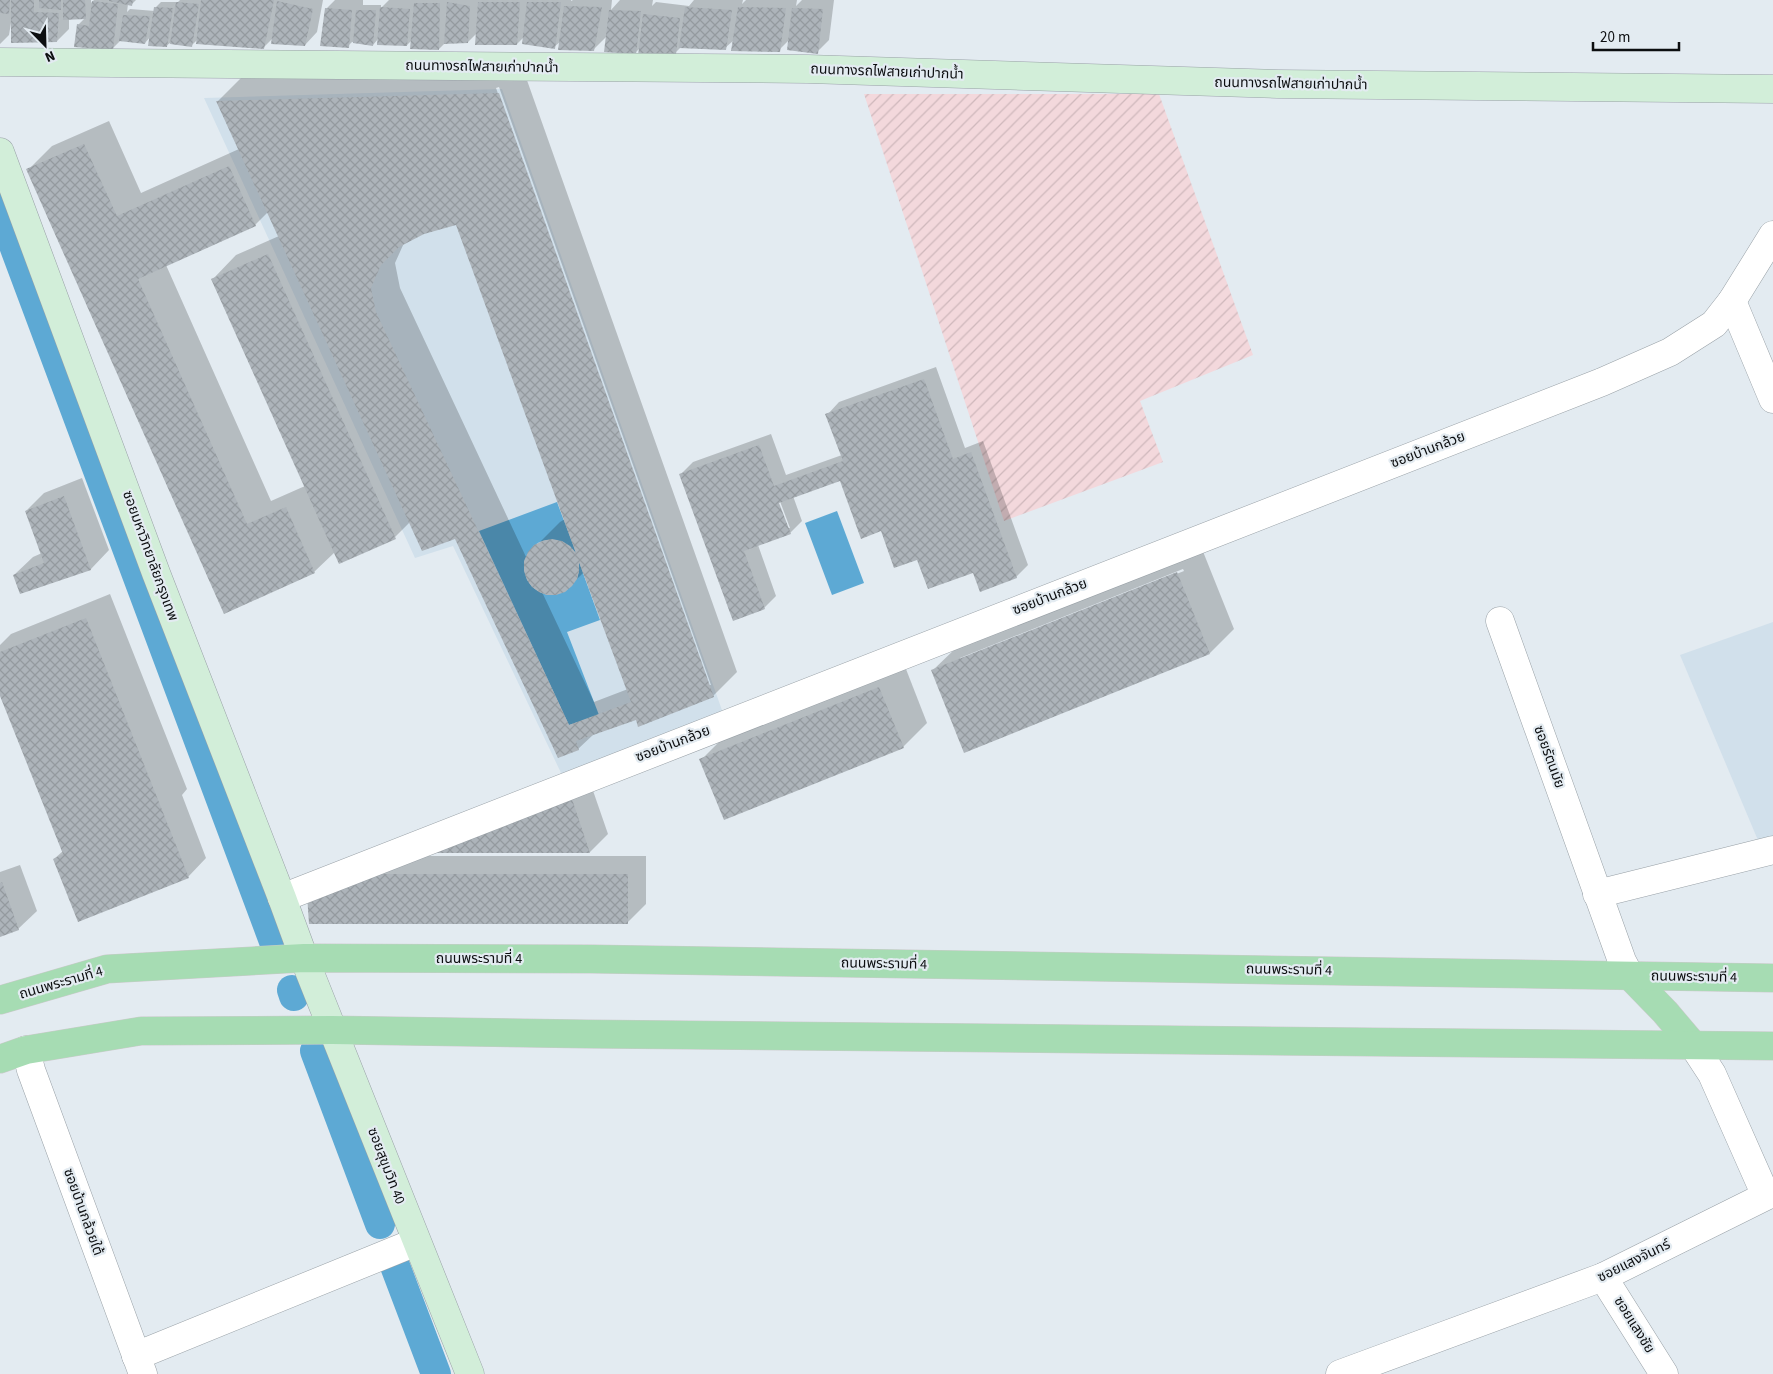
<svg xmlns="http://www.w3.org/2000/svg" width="1773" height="1374" font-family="'Source Sans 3','Noto Sans Thai',sans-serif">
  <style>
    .built { fill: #d1e0eb }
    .industrial { fill: url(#industrial-furrows) }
    .water { fill: #5da9d4 }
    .shadow { fill: #0003; fill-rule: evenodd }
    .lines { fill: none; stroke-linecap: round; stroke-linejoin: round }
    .canal { stroke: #5da9d4; stroke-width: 30 }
    .building { fill: url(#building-cross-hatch); fill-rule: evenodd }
    .street-casing { stroke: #99a1a7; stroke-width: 29 }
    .secondary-casing { stroke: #99a1a7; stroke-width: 29 }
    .primary-casing { stroke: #cacaca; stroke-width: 29 }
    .street { stroke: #fff; stroke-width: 28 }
    .secondary { stroke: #d2eed9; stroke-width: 28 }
    .primary { stroke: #a6dcb3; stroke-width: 28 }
    .labels { text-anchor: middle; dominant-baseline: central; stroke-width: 4.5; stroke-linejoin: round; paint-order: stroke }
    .street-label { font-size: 14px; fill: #0c0e10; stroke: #e3ebf1 }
  </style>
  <defs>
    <pattern id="industrial-furrows" width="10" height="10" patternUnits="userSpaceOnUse" patternTransform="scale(1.25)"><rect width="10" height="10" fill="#f3d8dc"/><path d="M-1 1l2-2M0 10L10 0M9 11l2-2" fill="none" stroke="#cfb8bc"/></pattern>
    <pattern id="building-cross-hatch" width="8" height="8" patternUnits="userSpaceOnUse" patternTransform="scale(1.25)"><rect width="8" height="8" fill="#adb4ba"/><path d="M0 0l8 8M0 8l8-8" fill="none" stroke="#949a9f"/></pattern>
  </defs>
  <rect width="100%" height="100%" fill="#e3ebf1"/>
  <!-- built -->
  <g class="built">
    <polygon points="502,89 723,713 562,775 453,546 415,558 204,98"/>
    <polygon points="1773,622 1773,863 1768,864 1680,655"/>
  </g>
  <!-- industrial -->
  <polygon class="industrial" points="864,94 1159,94 1253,355 1140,401 1163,462 1004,521"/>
  <!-- water -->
  <g class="water">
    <path d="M 557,502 L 576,553 C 569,549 559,541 552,540 C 528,535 507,582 547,595 L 577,579 L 579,571 L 579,562 L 600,620 L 567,632 L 599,715 L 569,725 L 479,531 Z"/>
    <polygon points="837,511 864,583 832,595 805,523"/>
  </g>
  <!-- shadow -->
  <g class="shadow">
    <polygon points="0,0 91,0 91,3 94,0 136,0 132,4 128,4 127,12 130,9 155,11 156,7 161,2 178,2 180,0 323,0 317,32 305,45 273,38 263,48 198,39 192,45 170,43 166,46 151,36 145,43 121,40 112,49 78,25 85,18 69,18 69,29 57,41 11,23 9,35 0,44"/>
    <polygon points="335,0 363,0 363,5 381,5 381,8 389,0 571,0 571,1 573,0 612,0 611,10 620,0 653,0 652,6 656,2 689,6 694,0 743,0 742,4 746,0 797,0 796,6 802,0 834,0 829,40 817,52 789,40 779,50 734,40 725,48 681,47 675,53 640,48 636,52 607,36 593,50 561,41 554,47 525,36 517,44 477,33 468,42 445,43 439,49 412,40 407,45 378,39 373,45 352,42 348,46 326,9"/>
    <path d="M 523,69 L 737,672 L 713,696 L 636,718 L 594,734 L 578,749 L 455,537 L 410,522 L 395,537 L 335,552 L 314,572 L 224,612 L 28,170 L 52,146 L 109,121 L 141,193 L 239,149 L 217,102 L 241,78 ZM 499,87 L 711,685 L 708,685 L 496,88 ZM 268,212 L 279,236 L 236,255 L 212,280 L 305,486 L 271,501 L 166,265 L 255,225 ZM 456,223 L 565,519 L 560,522 L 529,553 L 527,559 L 400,288 L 395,263 L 404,243 L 423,233 ZM 584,572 L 628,689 L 594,702 L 542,592 L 571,585 Z"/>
    <path d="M 936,367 L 965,448 L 983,441 L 1028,565 L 1016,577 L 973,571 L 918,558 L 841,479 L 793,496 L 802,521 L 790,533 L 758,545 L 776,596 L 764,608 L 681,474 L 693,462 L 771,434 L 786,475 L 842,455 L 827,415 L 839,402 ZM 778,496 L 790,528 L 787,528 L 776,497 Z"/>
    <polygon points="82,478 109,550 91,569 21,593 14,575 33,557 42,553 26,511 44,493"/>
    <path d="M 1202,549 L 1234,629 L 1210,653 L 932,671 L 957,647 ZM 1183,569 L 1184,571 L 960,660 L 960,658 Z"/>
    <polygon points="110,594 187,789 182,795 206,858 188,877 54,859 63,851 0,692 0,645 11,634"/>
    <polygon points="904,664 927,723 903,747 701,760 725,736"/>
    <polygon points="590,782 608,834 590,852 437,852"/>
    <polygon points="380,856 646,856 646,904 627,923 308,894"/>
    <polygon points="20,865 37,911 18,929 0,936 0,872"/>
  </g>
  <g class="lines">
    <!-- canal -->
    <g class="canal">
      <polyline points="0,208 275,944"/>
      <polyline points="292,990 294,996"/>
      <polyline points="315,1051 380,1224"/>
      <polyline points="392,1258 436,1374"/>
    </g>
  </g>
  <!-- building -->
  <g class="building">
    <polygon points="0,0 10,0 9,14 0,13"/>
    <polygon points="11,0 34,0 34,12 59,13 57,42 11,43"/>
    <polygon points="39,0 61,0 61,10 39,8"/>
    <polygon points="63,0 85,0 86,19 63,20"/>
    <polygon points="109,0 133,0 132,6 109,1"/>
    <polygon points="201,0 274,0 264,49 196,44"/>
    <polygon points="92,1 118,4 113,50 74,47 77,24 89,26"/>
    <polygon points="277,1 313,9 305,46 271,44"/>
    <polygon points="176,2 199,4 192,47 170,44"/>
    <polygon points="447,2 470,6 468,43 444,44"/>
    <polygon points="478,2 520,2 517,45 475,45"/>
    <polygon points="527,2 561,2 555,49 522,44"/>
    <polygon points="414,3 440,3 439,50 410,49"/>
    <polygon points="564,6 602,7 594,51 558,50"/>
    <polygon points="154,7 173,8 167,47 148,46"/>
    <polygon points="380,7 410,9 407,46 377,45"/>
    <polygon points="685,7 732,10 726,50 679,48"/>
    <polygon points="738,7 786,8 780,52 731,51"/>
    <polygon points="325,8 352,10 349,48 320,46"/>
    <polygon points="792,8 823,9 818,54 787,50"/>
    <polygon points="356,10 376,10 373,46 353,43"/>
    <polygon points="609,10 641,11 636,54 604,52"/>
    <polygon points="643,14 680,18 676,54 638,56"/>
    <polygon points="123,15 150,16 145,44 119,41"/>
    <path d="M 499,93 L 714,697 L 638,727 L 636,720 L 576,741 L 579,750 L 558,758 L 455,539 L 422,551 L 216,101 ZM 456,225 L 576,553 L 570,546 L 562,541 L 552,539 L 543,541 L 534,545 L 528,552 L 524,561 L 524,571 L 527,580 L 532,587 L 539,592 L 547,595 L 556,595 L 565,592 L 572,586 L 577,579 L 579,571 L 579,562 L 631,702 L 569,725 L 376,312 L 371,288 L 381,265 L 399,247 L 424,234 Z"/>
    <polygon points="84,144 117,216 229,166 256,226 138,279 247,524 286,507 315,573 224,614 26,169"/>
    <polygon points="268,254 396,539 339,564 211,279"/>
    <polygon points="924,379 953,459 971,452 1017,578 980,592 973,573 928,589 917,560 894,568 881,531 861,539 840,481 779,503 791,534 744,551 765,609 733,621 679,474 759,445 774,486 843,461 825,414"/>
    <polygon points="64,496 91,570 20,594 13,575 44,563 25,511"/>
    <polygon points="1177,572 1210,654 964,753 931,670"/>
    <polygon points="86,618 189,878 78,922 53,859 63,854 0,696 0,652"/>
    <polygon points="879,687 904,748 724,820 699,759"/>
    <polygon points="572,799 590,853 434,853"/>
    <polygon points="361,874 628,874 628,924 309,924 307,894"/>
    <polygon points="2,882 19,930 0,937 0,883"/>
  </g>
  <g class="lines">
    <defs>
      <g id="street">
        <polyline points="1732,301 1773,399"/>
        <polyline points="1500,621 1622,961 1630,976"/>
        <polyline points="1597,894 1773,850"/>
        <polyline points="282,898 1602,382 1670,352 1714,324 1732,301 1773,235"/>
        <polyline points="26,1050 31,1070 143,1374"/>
        <polyline points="1603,1277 1664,1374"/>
        <polyline points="136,1356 416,1242"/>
        <polyline points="1340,1374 1603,1277 1766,1196 1712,1074 1693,1045"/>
      </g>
      <g id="secondary">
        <polyline points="0,62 808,69 1278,84 1773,89"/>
        <polyline points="0,152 156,573 282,898 304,958 470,1374"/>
      </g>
      <g id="primary">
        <polyline points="1630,976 1665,1012 1693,1045"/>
        <polyline points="0,1000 107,969 304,958 592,959 1773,978"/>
        <polyline points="0,1059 26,1050 141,1031 332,1030 587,1034 1773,1046"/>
      </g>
    </defs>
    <!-- street casing -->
    <use href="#street" class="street-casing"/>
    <!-- secondary casing -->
    <use href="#secondary" class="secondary-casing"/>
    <!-- primary casing -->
    <use href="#primary" class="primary-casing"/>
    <!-- street -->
    <use href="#street" class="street"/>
    <!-- secondary -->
    <use href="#secondary" class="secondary"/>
    <!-- primary -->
    <use href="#primary" class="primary"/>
  </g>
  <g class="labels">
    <!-- street labels -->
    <g class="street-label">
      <text transform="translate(482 67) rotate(1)">ถนนทางรถไฟสายเก่าปากน้ำ</text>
      <text transform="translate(887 72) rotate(2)">ถนนทางรถไฟสายเก่าปากน้ำ</text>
      <text transform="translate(1291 84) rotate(1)">ถนนทางรถไฟสายเก่าปากน้ำ</text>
      <text transform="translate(1428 450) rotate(-21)">ซอยบ้านกล้วย</text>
      <text transform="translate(150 556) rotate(70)">ซอยมหาวิทยาลัยกรุงเทพ</text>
      <text transform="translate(1050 597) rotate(-21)">ซอยบ้านกล้วย</text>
      <text transform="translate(673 744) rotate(-21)">ซอยบ้านกล้วย</text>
      <text transform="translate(1549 757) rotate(70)">ซอยรัตนมัย</text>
      <text x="479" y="959">ถนนพระรามที่ 4</text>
      <text transform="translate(884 964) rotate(1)">ถนนพระรามที่ 4</text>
      <text transform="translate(1289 970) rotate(1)">ถนนพระรามที่ 4</text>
      <text transform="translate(1694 977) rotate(1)">ถนนพระรามที่ 4</text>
      <text transform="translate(61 983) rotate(-16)">ถนนพระรามที่ 4</text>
      <text transform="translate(386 1166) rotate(69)">ซอยสุขุมวิท 40</text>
      <text transform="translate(83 1212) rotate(70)">ซอยบ้านกล้วยใต้</text>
      <text transform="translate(1634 1261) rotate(-26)">ซอยแสงจันทร์</text>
      <text transform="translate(1634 1325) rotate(58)">ซอยแสงชัย</text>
    </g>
  </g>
  <!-- north arrow -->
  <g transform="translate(45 45) rotate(157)" stroke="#e3ebf1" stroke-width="4" paint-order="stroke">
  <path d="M0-4L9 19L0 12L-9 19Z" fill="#0c0e10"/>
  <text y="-8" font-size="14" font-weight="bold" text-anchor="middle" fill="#0c0e10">N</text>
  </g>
  <!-- scale -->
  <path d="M1593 42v8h86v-8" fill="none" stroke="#0c0e10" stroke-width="2.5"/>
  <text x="1600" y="42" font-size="15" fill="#0c0e10" stroke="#e3ebf1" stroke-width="4" paint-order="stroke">20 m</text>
</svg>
